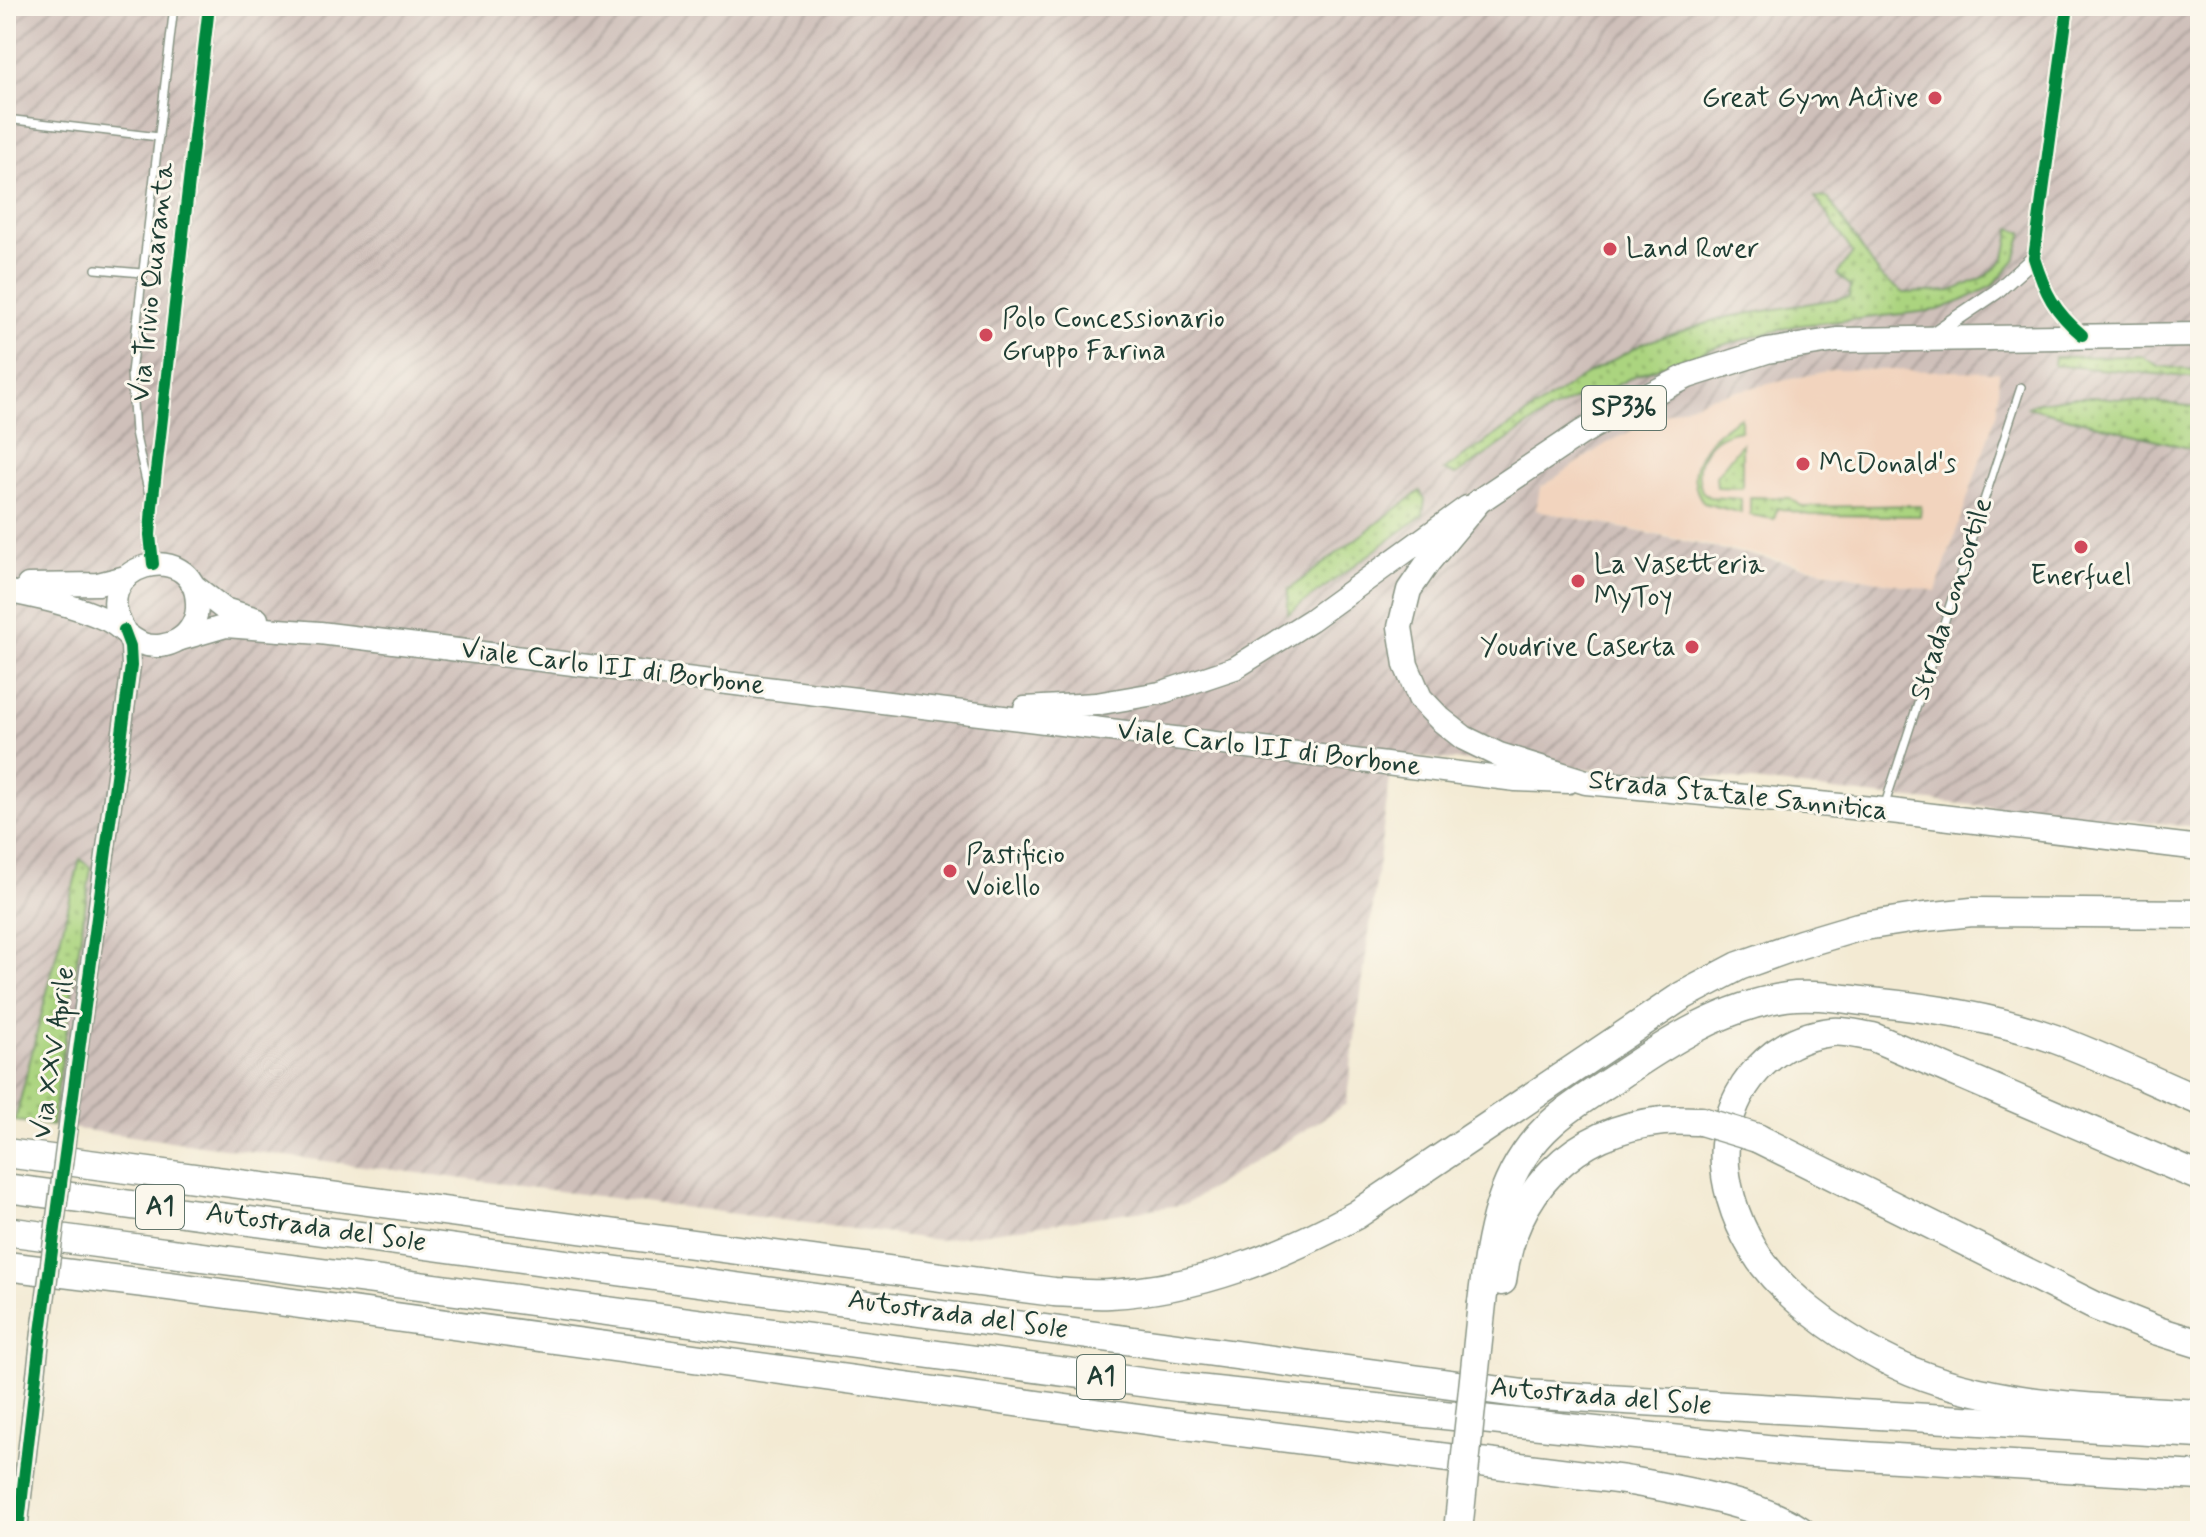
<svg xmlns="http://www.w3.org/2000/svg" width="2206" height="1537" font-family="Mynerve,sans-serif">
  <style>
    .built { fill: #f2d4be }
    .industrial { fill: url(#industrial-furrows); fill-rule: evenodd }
    .green { fill: url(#green-dots); stroke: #65885a; stroke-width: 2 }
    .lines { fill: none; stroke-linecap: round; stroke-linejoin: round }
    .service-casing { stroke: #899484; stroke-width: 10 }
    .minor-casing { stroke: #899484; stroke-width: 17 }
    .tertiary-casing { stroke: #899484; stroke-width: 21 }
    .secondary-casing { stroke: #899484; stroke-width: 25 }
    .primary-casing { stroke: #899484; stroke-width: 27 }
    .motorway-casing { stroke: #899484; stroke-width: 31 }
    .service { stroke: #fff; stroke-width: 7 }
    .minor { stroke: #fff; stroke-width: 14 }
    .tertiary { stroke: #fff; stroke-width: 18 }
    .secondary { stroke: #fff; stroke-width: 22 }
    .primary { stroke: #fff; stroke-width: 24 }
    .motorway { stroke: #fff; stroke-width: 28 }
    .tertiary-bridge-casing { stroke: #899484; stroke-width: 21; stroke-linecap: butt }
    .motorway-bridge-casing { stroke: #899484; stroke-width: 31; stroke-linecap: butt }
    .tertiary-bridge { stroke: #fff; stroke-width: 18 }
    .motorway-bridge { stroke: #fff; stroke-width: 28 }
    .cycleway-casing { stroke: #fbf7ec; stroke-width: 17 }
    .cycleway { stroke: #00873e; stroke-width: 12 }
    .poi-dot { fill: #d1495b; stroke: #fbf7ec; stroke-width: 3 }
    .labels { text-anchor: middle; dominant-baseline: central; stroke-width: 6; stroke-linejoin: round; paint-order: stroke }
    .shield { fill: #fbf7ec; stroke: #61756b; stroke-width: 2 }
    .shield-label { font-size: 26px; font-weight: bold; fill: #1f3d34 }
    .poi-label { font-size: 28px; fill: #1f3d34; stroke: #fbf7ec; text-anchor: start }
    .street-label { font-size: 28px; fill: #1f3d34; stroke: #fbf7ec }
  </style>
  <defs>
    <pattern id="industrial-furrows" width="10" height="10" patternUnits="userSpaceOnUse" patternTransform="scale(2)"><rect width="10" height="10" fill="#cfc0ba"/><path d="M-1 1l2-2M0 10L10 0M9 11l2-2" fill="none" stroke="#a79d98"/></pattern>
    <pattern id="green-dots" width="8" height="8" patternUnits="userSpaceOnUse" patternTransform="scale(2)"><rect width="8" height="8" fill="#abd47f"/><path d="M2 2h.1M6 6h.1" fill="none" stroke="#8bad69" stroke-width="1.8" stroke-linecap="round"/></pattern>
  </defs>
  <rect width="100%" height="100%" fill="#fbf7ec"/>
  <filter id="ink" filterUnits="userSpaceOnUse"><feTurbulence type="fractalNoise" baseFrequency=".0125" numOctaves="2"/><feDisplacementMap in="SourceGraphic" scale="16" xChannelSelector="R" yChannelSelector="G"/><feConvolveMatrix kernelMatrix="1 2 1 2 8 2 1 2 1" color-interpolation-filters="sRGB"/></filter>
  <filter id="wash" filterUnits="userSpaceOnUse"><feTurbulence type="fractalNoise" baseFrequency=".006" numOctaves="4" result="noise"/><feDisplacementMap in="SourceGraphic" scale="32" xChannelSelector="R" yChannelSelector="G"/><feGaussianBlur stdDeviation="1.8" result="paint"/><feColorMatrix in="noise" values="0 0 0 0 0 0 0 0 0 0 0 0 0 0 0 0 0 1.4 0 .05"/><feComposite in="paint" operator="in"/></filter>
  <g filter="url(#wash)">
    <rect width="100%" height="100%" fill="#f3ead3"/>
    <!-- built -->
    <polygon class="built" points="1836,369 1999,371 1997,411 1936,591 1856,577 1759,555 1536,510 1540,488 1604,445 1657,417 1710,397"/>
    <!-- industrial -->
    <path class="industrial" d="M 6,6 L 2200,6 L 2200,827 L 1869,795 L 1727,778 L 1393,756 L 1346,1104 L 1186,1204 L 938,1240 L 6,1120 ZM 1836,369 L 1999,372 L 1997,411 L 1936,591 L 1856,577 L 1536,510 L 1540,488 L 1604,445 L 1657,417 L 1710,397 Z"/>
    <!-- green -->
    <g class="green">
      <polygon points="1815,197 1828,198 1881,277 1904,293 1952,291 1987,276 2005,258 2011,228 2023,232 2015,260 1992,286 1964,300 1938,310 1794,326 1723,345 1636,375 1596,396 1575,399 1548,412 1456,475 1444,470 1585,375 1644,343 1728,317 1849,297 1851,286 1837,274 1853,253"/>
      <polygon points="2141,356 2159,366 2200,371 2200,378 2054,365 2055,357"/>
      <polygon points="2074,397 2099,397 2200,407 2200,451 2028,407 2034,403"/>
      <path d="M 1741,417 L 1741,430 C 1709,434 1691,460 1702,491 L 1709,497 L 1741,499 L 1741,513 L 1704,503 C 1678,469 1711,432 1741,417 Z"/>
      <polygon points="1742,443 1742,488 1717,487 1716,476"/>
      <polygon points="1420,491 1425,499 1423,515 1288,614 1288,590"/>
      <polygon points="1750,497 1790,498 1803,507 1921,505 1920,516 1809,515 1777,508 1774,519 1750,515"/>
      <polygon points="80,859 91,868 52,1126 15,1121"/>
    </g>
  </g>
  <g filter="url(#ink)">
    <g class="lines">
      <defs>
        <g id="service">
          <polyline points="6,119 159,137"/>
          <polyline points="96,269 142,273"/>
          <polyline points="149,495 135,432 131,373 174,6"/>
          <polyline points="1884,807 2021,387"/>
        </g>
        <g id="minor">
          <path d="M 2068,6 L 2034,258 C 2045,293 2054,311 2082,335"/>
          <polyline points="1929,337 1996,292 2034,258"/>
          <polyline points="153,564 150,535 152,506 209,6"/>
        </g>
        <g id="tertiary">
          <polyline points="72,1095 131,666 130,646 124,630"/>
          <polyline points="18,1531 41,1332"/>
        </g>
        <g id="secondary">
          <polyline points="28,585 98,584 126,577"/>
          <polyline points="193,585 224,609 257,619"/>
          <path d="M 6,591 C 40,598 75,605 107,620 C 120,626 129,639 143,644 C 154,648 168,646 178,640 C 191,632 198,618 197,603 C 195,536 84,564 124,630"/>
          <polyline points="181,639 226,626 320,633 1516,780 1569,782"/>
          <polyline points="1025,708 1096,704 1160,693 1235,668 1311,620 1467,507"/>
        </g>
        <polyline id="primary" points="2200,335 1837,340 1767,351 1688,376 1631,404 1581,433 1479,501 1429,561 1409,590 1400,627 1406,665 1420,698 1440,719 1464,738 1499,755 1586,782 1883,810 2200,848"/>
        <g id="motorway">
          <polyline points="1757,1138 2095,1306 2158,1331 2200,1344"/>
          <path d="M 6,1153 L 1054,1292 C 1073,1293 1092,1295 1110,1294 C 1199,1289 1279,1257 1356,1215 L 1682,996 L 1739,966 L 1801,944 L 1858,927 L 1916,918 L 1972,912 L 2200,914"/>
          <path d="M 2200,1177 L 1873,1037 C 1860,1035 1844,1030 1831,1032 C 1772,1039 1730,1086 1725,1145 C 1722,1180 1735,1219 1753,1249 C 1778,1292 1837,1334 1881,1357 C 1977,1408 2094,1407 2200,1414"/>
          <polyline points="6,1188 1524,1394 2200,1434"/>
          <polyline points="6,1231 1178,1387 1796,1452 2200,1476"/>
          <path d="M 6,1266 L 169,1286 L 1175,1424 L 1625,1480 C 1675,1489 1760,1503 1801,1531"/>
          <path d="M 1502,1281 C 1513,1192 1572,1130 1663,1121 C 1676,1120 1688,1121 1701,1121"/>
          <path d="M 1482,1303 C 1490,1236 1499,1169 1553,1122 C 1572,1105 1596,1091 1617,1077 C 1668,1042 1724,1006 1786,997 C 1813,993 1844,999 1871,1002 C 1933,1008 1996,1018 2055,1039 C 2104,1057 2152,1081 2200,1101"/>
        </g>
      </defs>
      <!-- service casing -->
      <use href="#service" class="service-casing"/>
      <!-- minor casing -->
      <use href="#minor" class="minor-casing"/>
      <!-- tertiary casing -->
      <use href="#tertiary" class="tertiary-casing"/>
      <!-- secondary casing -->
      <use href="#secondary" class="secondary-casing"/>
      <!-- primary casing -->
      <use href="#primary" class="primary-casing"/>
      <!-- motorway casing -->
      <use href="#motorway" class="motorway-casing"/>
      <!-- service -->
      <use href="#service" class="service"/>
      <!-- minor -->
      <use href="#minor" class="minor"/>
      <!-- tertiary -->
      <use href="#tertiary" class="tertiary"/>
      <!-- secondary -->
      <use href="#secondary" class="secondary"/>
      <!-- primary -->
      <use href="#primary" class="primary"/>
      <!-- motorway -->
      <use href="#motorway" class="motorway"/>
      <defs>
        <polyline id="tertiary-bridge" points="41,1332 72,1095"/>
        <g id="motorway-bridge">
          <polyline points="1701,1121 1757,1138"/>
          <polyline points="1458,1531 1482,1303"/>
        </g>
      </defs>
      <!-- tertiary-bridge casing -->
      <use href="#tertiary-bridge" class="tertiary-bridge-casing"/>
      <!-- motorway-bridge casing -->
      <use href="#motorway-bridge" class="motorway-bridge-casing"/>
      <!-- tertiary-bridge -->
      <use href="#tertiary-bridge" class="tertiary-bridge"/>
      <!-- motorway-bridge -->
      <use href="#motorway-bridge" class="motorway-bridge"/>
      <defs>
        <g id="cycleway">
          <path d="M 2068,6 L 2034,258 C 2045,293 2054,311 2082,335"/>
          <polyline points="153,564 150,535 152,506 209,6"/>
          <polyline points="18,1531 41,1332 131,666 130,646 124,630"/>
        </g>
      </defs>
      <!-- cycleway casing -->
      <use href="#cycleway" class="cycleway-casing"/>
      <!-- cycleway -->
      <use href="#cycleway" class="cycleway"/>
    </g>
  </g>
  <!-- markers -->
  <g class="poi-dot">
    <circle cx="1935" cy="98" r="8"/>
    <circle cx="1610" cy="249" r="8"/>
    <circle cx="986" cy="335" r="8"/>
    <circle cx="1803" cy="464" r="8"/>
    <circle cx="2081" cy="547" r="8"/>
    <circle cx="1578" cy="581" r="8"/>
    <circle cx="1692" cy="647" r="8"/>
    <circle cx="950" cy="871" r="8"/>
  </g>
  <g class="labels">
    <!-- shield labels -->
    <g class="shield">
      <rect x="1582" y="386" width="84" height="44" rx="6"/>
      <rect x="136" y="1185" width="48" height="44" rx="6"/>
      <rect x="1077" y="1355" width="48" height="44" rx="6"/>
    </g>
    <g class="shield-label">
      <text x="1624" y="408">SP336</text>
      <text x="160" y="1207">A1</text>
      <text x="1101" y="1377">A1</text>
    </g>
    <!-- poi labels -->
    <g class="poi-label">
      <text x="1919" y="98" text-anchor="end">Great Gym Active</text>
      <text x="1626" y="249">Land Rover</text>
      <text x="1002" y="319">Polo Concessionario<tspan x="1002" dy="32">Gruppo Farina</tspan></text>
      <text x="1819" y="464">McDonald's</text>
      <text x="1594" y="565">La Vasetteria<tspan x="1594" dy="32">MyToy</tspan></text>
      <text x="2081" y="576" text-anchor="middle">Enerfuel</text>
      <text x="1676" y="647" text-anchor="end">Youdrive Caserta</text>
      <text x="966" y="855">Pastificio<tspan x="966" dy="32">Voiello</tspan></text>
    </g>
    <!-- street labels -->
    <g class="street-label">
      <text transform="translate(153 282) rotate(-84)">Via Trivio Quaranta</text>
      <text transform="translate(1952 599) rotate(-72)">Strada Consortile</text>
      <text transform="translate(613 668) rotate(7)">Viale Carlo III di Borbone</text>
      <text transform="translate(1269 749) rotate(7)">Viale Carlo III di Borbone</text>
      <text transform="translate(1738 796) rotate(6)">Strada Statale Sannitica</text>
      <text transform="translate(54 1053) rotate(-82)">Via XXV Aprile</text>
      <text transform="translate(316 1228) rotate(8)">Autostrada del Sole</text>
      <text transform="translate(958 1315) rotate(8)">Autostrada del Sole</text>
      <text transform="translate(1601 1397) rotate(5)">Autostrada del Sole</text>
    </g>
  </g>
  <!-- margin -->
  <rect width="2206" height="1537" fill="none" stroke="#fbf7ec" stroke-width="32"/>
</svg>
